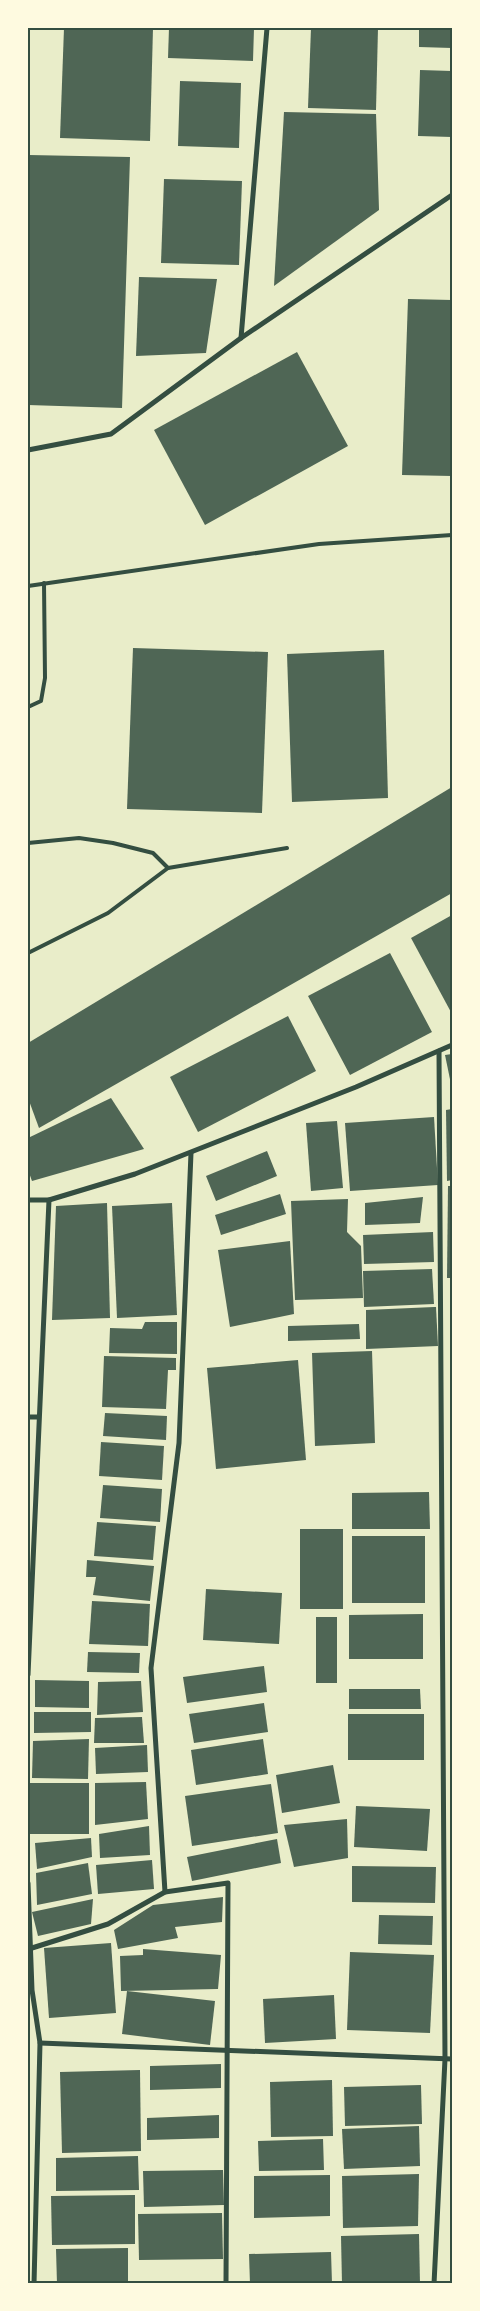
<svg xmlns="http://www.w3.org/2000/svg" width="480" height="2311" font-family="'Zilla Slab',serif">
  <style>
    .building { fill: #4f6655 }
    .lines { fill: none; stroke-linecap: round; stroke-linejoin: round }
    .service { stroke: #344e41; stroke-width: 4 }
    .minor { stroke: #344e41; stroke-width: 5 }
    .neatline { fill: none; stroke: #344e41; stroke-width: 2 }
  </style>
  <rect width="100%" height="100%" fill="#e9edc9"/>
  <!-- building -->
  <g class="building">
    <polygon points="64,28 153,28 150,141 60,138"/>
    <polygon points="169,28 254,28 253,61 168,58"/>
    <polygon points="311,28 378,28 376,110 308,108"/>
    <polygon points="419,28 452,28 452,48 419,47"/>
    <polygon points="420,70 452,71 452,137 418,136"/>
    <polygon points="180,81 241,83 239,148 178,146"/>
    <polygon points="284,112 376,114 379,210 274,286"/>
    <polygon points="29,155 130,157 122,408 28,405"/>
    <polygon points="164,179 242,181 239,265 161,263"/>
    <polygon points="139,277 217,279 206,353 136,356"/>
    <polygon points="408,299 452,300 452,476 402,475"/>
    <polygon points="297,352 348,446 205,525 154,430"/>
    <polygon points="133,648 268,652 262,813 127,809"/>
    <polygon points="384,650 388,798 292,802 287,654"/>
    <polygon points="452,787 452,893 39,1128 28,1098 28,1043"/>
    <polygon points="452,915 452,1014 411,938"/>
    <polygon points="390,953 432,1032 350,1075 308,996"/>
    <polygon points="288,1016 316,1071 198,1132 170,1077"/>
    <polygon points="452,1054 452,1089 445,1055"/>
    <polygon points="111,1098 144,1149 32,1181 28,1170 28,1138"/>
    <polygon points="452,1109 452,1180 447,1181 446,1110"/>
    <polygon points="434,1117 438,1185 350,1191 345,1123"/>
    <polygon points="337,1121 343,1188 311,1191 306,1123"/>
    <polygon points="267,1151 277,1176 216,1201 206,1176"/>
    <polygon points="448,1186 452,1186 452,1278 447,1278"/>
    <polygon points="280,1194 286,1214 221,1235 215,1215"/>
    <polygon points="423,1197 420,1223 365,1225 365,1203"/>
    <polygon points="348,1199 347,1232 361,1246 363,1298 295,1300 291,1201"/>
    <polygon points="107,1203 110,1318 52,1320 56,1206"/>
    <polygon points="172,1203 177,1315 117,1318 112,1206"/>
    <polygon points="433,1232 434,1262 364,1264 363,1235"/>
    <polygon points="290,1241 294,1314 230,1327 218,1250"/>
    <polygon points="432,1269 434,1304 364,1307 363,1271"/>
    <polygon points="434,1307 436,1307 438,1346 366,1349 366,1310"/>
    <polygon points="145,1322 177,1322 177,1354 109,1353 110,1328 142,1329"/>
    <polygon points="359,1324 360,1339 288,1341 288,1326"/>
    <polygon points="372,1351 375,1443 315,1446 312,1353"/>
    <polygon points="104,1356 176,1358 176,1370 168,1370 166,1409 102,1407"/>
    <polygon points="298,1360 306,1460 216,1469 207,1368"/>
    <polygon points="105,1413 167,1416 166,1440 103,1436"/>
    <polygon points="101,1442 164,1446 162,1480 99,1476"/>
    <polygon points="103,1485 162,1489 160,1522 100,1518"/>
    <polygon points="429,1492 430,1529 352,1529 352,1493"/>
    <polygon points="97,1522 156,1526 153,1560 94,1556"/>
    <rect x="300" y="1529" width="43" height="80"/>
    <rect x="352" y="1536" width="73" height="67"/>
    <polygon points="87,1560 154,1566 150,1601 93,1595 96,1577 86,1577"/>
    <polygon points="206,1589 282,1593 279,1644 203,1640"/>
    <polygon points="92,1601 150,1604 148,1646 89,1644"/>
    <polygon points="423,1614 423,1659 349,1659 349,1615"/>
    <rect x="316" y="1617" width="21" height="66"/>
    <polygon points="88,1652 140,1653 139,1673 87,1672"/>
    <polygon points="264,1666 267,1692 187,1703 183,1677"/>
    <polygon points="35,1680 89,1681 89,1708 35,1707"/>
    <polygon points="141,1681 143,1712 97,1715 98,1682"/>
    <polygon points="349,1689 420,1689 421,1709 349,1709"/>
    <polygon points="264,1703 268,1732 194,1743 189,1714"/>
    <polygon points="34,1712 91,1712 91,1732 34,1733"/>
    <rect x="348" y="1714" width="76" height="46"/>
    <polygon points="142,1717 144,1743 94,1743 95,1718"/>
    <polygon points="89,1739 88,1779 32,1778 33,1741"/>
    <polygon points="263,1739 268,1774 196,1785 191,1750"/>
    <polygon points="147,1745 148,1772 96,1774 95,1748"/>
    <polygon points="333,1765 340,1803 282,1813 276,1775"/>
    <polygon points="146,1782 148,1819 95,1825 95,1783"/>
    <rect x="29" y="1783" width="60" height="51"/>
    <polygon points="271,1784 278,1833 192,1846 185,1796"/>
    <polygon points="356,1806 430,1809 427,1851 354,1847"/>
    <polygon points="347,1819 348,1858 294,1867 284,1825"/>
    <polygon points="149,1826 150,1855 100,1858 99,1834"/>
    <polygon points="91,1838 92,1857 37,1869 35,1843"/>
    <polygon points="277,1839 281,1863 192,1881 187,1857"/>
    <polygon points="152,1860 154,1889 98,1894 96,1865"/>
    <polygon points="88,1863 92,1894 37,1905 36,1873"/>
    <polygon points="352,1866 436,1867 435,1903 352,1902"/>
    <polygon points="223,1897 222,1922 175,1927 178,1938 118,1949 114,1930 153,1905"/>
    <polygon points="93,1899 91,1924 38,1936 32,1912"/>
    <polygon points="379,1915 433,1916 432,1945 378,1944"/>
    <polygon points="111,1943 116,2013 49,2018 44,1948"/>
    <polygon points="143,1949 221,1955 218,1989 121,1991 120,1956 143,1955"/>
    <polygon points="350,1952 434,1955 430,2033 347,2030"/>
    <polygon points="127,1991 215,2001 210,2045 122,2034"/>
    <polygon points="334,1995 336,2039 265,2043 263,1999"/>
    <polygon points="221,2064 221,2088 150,2090 150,2066"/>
    <polygon points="140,2070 141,2151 62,2153 60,2072"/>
    <polygon points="332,2080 333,2136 271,2137 270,2082"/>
    <polygon points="421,2085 422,2124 345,2126 344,2087"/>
    <polygon points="219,2115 219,2138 147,2140 147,2118"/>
    <polygon points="419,2126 420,2166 344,2169 342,2129"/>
    <polygon points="323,2139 324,2170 259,2171 258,2141"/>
    <polygon points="138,2156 139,2190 56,2191 56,2158"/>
    <polygon points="223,2170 224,2205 144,2207 143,2171"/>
    <polygon points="419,2174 418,2226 343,2228 342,2176"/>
    <polygon points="330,2175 330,2216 254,2218 254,2176"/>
    <polygon points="135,2195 135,2244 52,2245 51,2196"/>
    <polygon points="222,2213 223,2259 139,2260 138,2214"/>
    <polygon points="419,2234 420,2284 342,2284 341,2236"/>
    <polygon points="128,2248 128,2284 57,2284 56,2249"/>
    <polygon points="331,2252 332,2284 250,2284 249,2254"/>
  </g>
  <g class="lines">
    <!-- service -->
    <g class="service">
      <polyline points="28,586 319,544 452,535"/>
      <polyline points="28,707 41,701 45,678 44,583"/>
      <polyline points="28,843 79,838 113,843 153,853 168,868"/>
      <polyline points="28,953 108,913 168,868 287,848"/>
    </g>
    <!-- minor -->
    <g class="minor">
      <polyline points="241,338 267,28"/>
      <polyline points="28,450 111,434 241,338 452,195"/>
      <polyline points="28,1200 49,1200 135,1174 356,1087 452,1045"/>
      <polyline points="28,1417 38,1417"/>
      <polyline points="28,1675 49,1200"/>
      <polyline points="28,1883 32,1990 40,2043 34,2284"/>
      <polyline points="165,1892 151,1668 179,1443 191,1153"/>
      <polyline points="32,1948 108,1924 165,1892 228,1883 226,2284"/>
      <polyline points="40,2043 452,2059"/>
      <polyline points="434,2284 445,2059 439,1051"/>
    </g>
  </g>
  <!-- border -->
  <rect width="480" height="2311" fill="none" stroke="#fefae0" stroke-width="58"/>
  <rect x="29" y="29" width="422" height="2253" class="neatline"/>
</svg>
